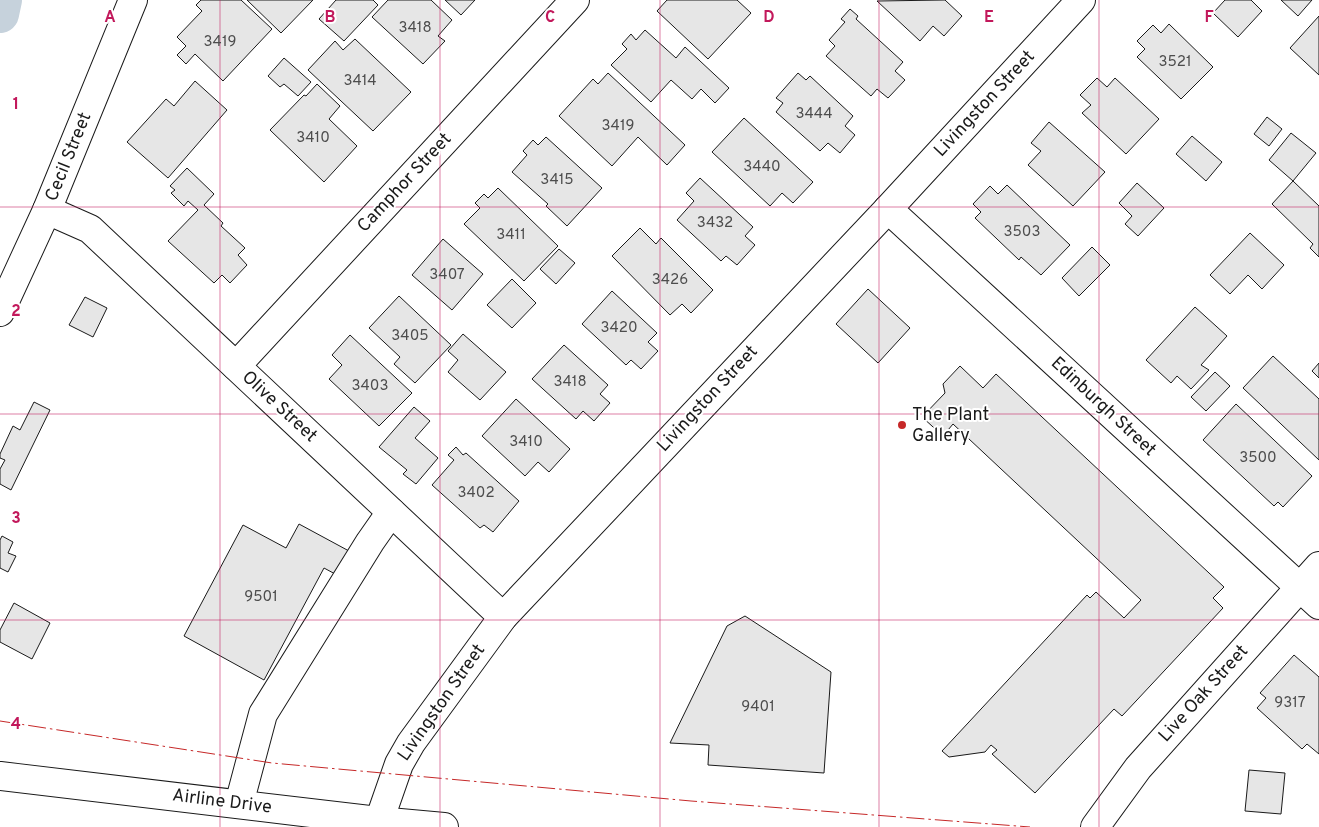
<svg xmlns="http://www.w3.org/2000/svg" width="1319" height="827" font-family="Overpass,sans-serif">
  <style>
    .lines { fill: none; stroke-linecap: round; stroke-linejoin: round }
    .canal { stroke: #c6d2dc; stroke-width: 38 }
    .building { fill: #e6e6e6; stroke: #1a1a1a }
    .minor-casing { stroke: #1a1a1a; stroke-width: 30 }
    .highway-casing { stroke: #1a1a1a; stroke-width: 30 }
    .minor { stroke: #fff; stroke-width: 28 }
    .highway { stroke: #fff; stroke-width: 28 }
    .power { stroke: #c62828; stroke-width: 1; stroke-dasharray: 18 4 2.5 4; stroke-linecap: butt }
    .grid { fill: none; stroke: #c2185b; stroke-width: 1; stroke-opacity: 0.55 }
    .poi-dot { fill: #c62828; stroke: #fff; stroke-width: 2 }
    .labels { text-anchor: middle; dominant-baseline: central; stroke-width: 4; stroke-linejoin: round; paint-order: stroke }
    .number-label { font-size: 15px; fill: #4d4d4d }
    .street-label { font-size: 18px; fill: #1a1a1a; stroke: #fff }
    .poi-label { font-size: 18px; fill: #1a1a1a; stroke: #fff; text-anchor: start }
    .grid-label { font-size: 16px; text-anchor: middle; font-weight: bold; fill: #c2185b; stroke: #fff; stroke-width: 4; stroke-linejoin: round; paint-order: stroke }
  </style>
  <rect width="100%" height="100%" fill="#fff"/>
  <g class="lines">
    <!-- canal -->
    <polyline class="canal" points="0,14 3,0"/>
  </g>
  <!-- building -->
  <g class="building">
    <polygon points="201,0 241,0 272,29 223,81 195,54 186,64 177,55 186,46 177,37 202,11 196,5"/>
    <polygon points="247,0 313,0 281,33"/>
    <polygon points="336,0 373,0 378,5 344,41 319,19"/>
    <polygon points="388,0 431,0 452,20 438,36 445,41 423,64 372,17"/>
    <polygon points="445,0 475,0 461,15"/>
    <polygon points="667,0 737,0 751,13 708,59 657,11"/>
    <polygon points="945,0 962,16 944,36 933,26 920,41 877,1"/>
    <polygon points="1225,0 1251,0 1262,11 1238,37 1213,13"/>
    <polygon points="1281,0 1312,0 1298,16"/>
    <polygon points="850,9 858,16 856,19 903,62 895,71 905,80 888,98 877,89 871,96 826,56 835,46 829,40 845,22 841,19"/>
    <polygon points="1319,16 1319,75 1290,48"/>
    <polygon points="1169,24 1213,67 1181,99 1137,57 1145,49 1137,41 1153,25 1161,33"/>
    <polygon points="645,30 676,58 685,47 729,88 715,103 701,89 692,99 671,80 651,102 611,65 627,49 622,44 631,34 636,40"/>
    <polygon points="355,39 411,92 373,131 308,70 335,41 343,50"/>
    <polygon points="284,58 311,82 298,96 284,84 280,87 268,76"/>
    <polygon points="608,73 685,145 667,165 638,137 612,166 559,116 593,79 598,84"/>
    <polygon points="798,73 806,80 810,76 853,116 845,126 855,135 840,153 828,143 820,151 776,112 783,103 776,98"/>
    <polygon points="1097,78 1107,87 1115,78 1159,119 1126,154 1082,113 1091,105 1080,95"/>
    <polygon points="195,81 227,110 168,178 127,142 166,99 174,106"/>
    <polygon points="317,84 340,106 329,119 357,146 324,182 270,130 304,95 306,96"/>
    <polygon points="1267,117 1282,129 1269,146 1254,134"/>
    <polygon points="744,118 813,182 793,203 782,193 770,206 712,152"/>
    <polygon points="1049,122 1105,172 1073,206 1028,165 1041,151 1031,143"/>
    <polygon points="1291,133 1316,153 1293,181 1269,160"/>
    <polygon points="1192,136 1222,162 1206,181 1176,154"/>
    <polygon points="546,137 602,188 567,226 546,206 548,204 512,172 527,155 523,151 533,140 538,145"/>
    <polygon points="187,168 214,194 204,205 223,223 221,226 245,248 238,255 247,265 230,283 222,275 214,283 168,241 198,210 188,201 184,206 171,193 175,190 170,186"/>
    <polygon points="700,178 753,227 745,236 755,245 737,265 726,256 721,261 677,220 694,201 686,193"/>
    <polygon points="1293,181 1319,206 1319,257 1310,248 1313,244 1272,204"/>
    <polygon points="1137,183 1164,208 1138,236 1125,224 1132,216 1119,203"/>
    <polygon points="1007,185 1070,245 1041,275 1021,257 1019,260 975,218 981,212 973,204 990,186 998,194"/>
    <polygon points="498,188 558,246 524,281 464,224 480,208 475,203 484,194 488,198"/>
    <polygon points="640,228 656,244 661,238 713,290 691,313 682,304 670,315 612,256"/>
    <polygon points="1250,233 1284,265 1262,289 1248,275 1230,294 1210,275"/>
    <polygon points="443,239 483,274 452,310 412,275"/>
    <polygon points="1092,247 1110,265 1079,296 1062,278"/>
    <polygon points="559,249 575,263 556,284 540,269"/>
    <polygon points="512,279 536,303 512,328 487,305"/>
    <polygon points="868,289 910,328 878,363 836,324"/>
    <polygon points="612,291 657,333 648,342 658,351 641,369 631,360 626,365 582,324"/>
    <polygon points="399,296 451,345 415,383 394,364 400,357 369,328"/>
    <polygon points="85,297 107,308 93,337 69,325"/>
    <polygon points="1195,307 1227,336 1201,365 1209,370 1191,389 1177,376 1171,383 1146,360"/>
    <polygon points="463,334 506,372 480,400 448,372 458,360 448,351"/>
    <polygon points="350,335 412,393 379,426 329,379 342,365 332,355"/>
    <polygon points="564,345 608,385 600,394 610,403 594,421 583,411 576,419 532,379"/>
    <polygon points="1273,356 1319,399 1319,460 1243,388"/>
    <polygon points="1319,363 1319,378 1312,371"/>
    <polygon points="960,366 983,388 996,374 1224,587 1213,598 1223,608 1122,716 1114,709 1035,793 992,754 997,750 991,745 985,752 949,757 942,751 1087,595 1090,598 1096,592 1124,618 1141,600 953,424 943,436 922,417 945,393 943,384"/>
    <polygon points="1215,372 1230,386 1206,411 1191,397"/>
    <polygon points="516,399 570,449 549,472 538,462 525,476 482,436"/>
    <polygon points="34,402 50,410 11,490 0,484 0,469 5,460 0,458 0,454 13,426 20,430"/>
    <polygon points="1236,404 1312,476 1283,507 1278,502 1274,506 1203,440"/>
    <polygon points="414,407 430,421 415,438 438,458 416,484 403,474 407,470 379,447"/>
    <polygon points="456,447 463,455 466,453 519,501 493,532 484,525 480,528 432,485 454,460 448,455"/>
    <polygon points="299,524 349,551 337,575 324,568 264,680 184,636 243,525 286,548"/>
    <polygon points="2,536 13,542 8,553 16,556 8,572 0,568 0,540"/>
    <polygon points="14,603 50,623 32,659 0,642 0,630"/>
    <polygon points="745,616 831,672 824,773 708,765 709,745 670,743 727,626"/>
    <polygon points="1294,655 1319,677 1319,754 1307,744 1302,749 1257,708 1266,698 1260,693"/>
    <polygon points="1249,770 1285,773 1281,814 1245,811"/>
  </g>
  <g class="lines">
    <defs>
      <g id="minor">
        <polyline points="888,209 1319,605"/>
        <polyline points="47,210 90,229 503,617"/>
        <polyline points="0,312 47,210 133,0"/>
        <polyline points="236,366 575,0"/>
        <polyline points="239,804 263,714 370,542 391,512"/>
        <polyline points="377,827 399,764 411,743 503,617 888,209 1081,0"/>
        <polyline points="1095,827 1138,768 1319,566"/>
      </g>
      <polyline id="highway" points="0,776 378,821 444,827"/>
    </defs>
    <!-- minor casing -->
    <use href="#minor" class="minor-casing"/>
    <!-- highway casing -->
    <use href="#highway" class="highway-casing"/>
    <!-- minor -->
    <use href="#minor" class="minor"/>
    <!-- highway -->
    <use href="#highway" class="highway"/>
    <!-- power -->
    <polyline class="power" points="0,721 272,763 691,801 1030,827"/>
  </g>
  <!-- grid -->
  <path class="grid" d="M 220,0 L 220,827M 440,0 L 440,827M 660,0 L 660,827M 879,0 L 879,827M 1099,0 L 1099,827M 0,207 L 1319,207M 0,414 L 1319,414M 0,620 L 1319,620"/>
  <!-- markers -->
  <circle class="poi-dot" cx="902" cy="425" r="5"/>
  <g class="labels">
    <!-- number labels -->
    <g class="number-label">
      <text x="415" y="28">3418</text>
      <text x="220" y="42">3419</text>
      <text x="1175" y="62">3521</text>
      <text x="360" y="81">3414</text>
      <text x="814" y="114">3444</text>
      <text x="618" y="126">3419</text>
      <text x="313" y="138">3410</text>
      <text x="762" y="167">3440</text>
      <text x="557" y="180">3415</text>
      <text x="715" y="223">3432</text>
      <text x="1022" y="232">3503</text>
      <text x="511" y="235">3411</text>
      <text x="447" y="275">3407</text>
      <text x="670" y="280">3426</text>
      <text x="619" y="328">3420</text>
      <text x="410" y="336">3405</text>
      <text x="570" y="382">3418</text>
      <text x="370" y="386">3403</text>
      <text x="526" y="442">3410</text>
      <text x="1258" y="458">3500</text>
      <text x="476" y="493">3402</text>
      <text x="261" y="597">9501</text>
      <text x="1290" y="703">9317</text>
      <text x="758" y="707">9401</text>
    </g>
    <!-- street labels -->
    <g class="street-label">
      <text transform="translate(985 104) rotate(-47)">Livingston Street</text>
      <text transform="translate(69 157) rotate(-68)">Cecil Street</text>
      <text transform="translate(405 183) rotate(-47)">Camphor Street</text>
      <text transform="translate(708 399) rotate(-47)">Livingston Street</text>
      <text transform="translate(279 407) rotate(43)">Olive Street</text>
      <text transform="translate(1103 407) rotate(43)">Edinburgh Street</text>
      <text transform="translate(1204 694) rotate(-48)">Live Oak Street</text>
      <text transform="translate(442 703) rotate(-55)">Livingston Street</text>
      <text transform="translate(222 802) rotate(7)">Airline Drive</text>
    </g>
    <!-- poi labels -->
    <g class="poi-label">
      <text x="912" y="415">The Plant<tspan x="912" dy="21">Gallery</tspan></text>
    </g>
  </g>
  <g class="grid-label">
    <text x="110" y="22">A</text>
    <text x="330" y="22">B</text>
    <text x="550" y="22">C</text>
    <text x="769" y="22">D</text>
    <text x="989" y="22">E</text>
    <text x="1209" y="22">F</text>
    <text x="16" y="109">1</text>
    <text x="16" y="316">2</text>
    <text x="16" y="523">3</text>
    <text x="16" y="729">4</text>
  </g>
</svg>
